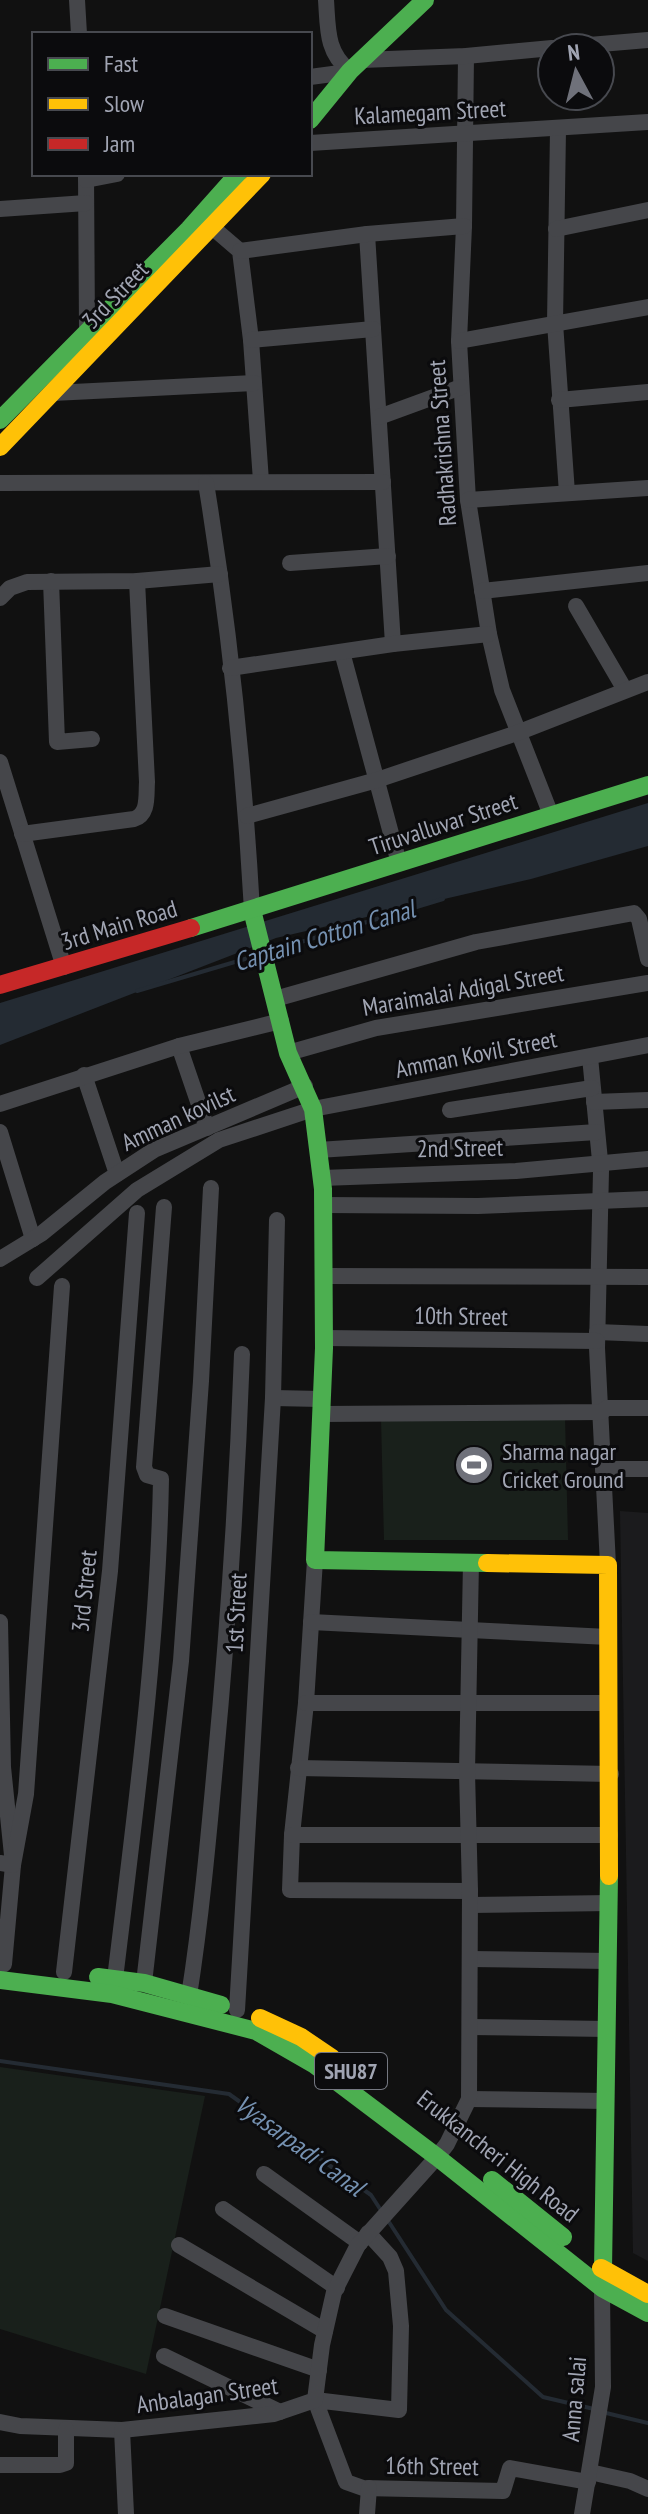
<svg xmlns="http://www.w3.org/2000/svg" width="648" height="2514" font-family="'PT Sans Narrow',sans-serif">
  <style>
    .built { fill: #1b1b1d }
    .green { fill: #19201b }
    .water { fill: #242b33 }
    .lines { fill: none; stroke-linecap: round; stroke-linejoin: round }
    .stream { stroke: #242b33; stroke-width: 4 }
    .street { stroke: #45464a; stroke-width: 16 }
    .fast { stroke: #4caf50; stroke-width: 18 }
    .slow { stroke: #ffc107; stroke-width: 18 }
    .jam { stroke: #c62828; stroke-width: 18 }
    .labels { text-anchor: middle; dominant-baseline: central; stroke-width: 6; stroke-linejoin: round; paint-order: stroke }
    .shield { fill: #0b0b0d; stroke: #747781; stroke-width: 2 }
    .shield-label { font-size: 22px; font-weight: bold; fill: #a1a5b3 }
    .street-label { font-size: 24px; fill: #a1a5b3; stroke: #0b0b0d }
    .poi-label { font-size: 24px; fill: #a1a5b3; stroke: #0b0b0d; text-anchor: start }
    .water-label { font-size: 26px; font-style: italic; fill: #7591b1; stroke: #0b0b0d }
  </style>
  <rect width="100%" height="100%" fill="#111"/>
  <!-- built -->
  <polygon class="built" points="620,1511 648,1513 648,2261 633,2253"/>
  <!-- green -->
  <g class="green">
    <polygon points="565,1417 568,1540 384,1540 381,1418"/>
    <polygon points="0,2067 205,2096 146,2374 0,2329"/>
  </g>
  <!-- water -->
  <polygon class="water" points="648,803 648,846 531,879 276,938 0,1045 0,1003"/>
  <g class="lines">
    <!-- stream -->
    <g class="stream">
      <polyline points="271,951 443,899"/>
      <polyline points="137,991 255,956"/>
      <polyline points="0,2061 229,2094 371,2195 382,2212"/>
      <polyline points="387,2219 446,2310 543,2397 594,2409"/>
      <polyline points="602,2412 648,2423"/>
    </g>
    <!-- street -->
    <g class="street">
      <polyline points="77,0 79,34"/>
      <path d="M 326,0 C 328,28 326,53 350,71"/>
      <polyline points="554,48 648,40"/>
      <polyline points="466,56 464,226 459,341 468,500 489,634 502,690 551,815"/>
      <polyline points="362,60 466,56 552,48"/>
      <polyline points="310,77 340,73 347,75"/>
      <polyline points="558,130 555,323 567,493"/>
      <polyline points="310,143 648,122"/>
      <polyline points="86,174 87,330"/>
      <polyline points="86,180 117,174"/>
      <polyline points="0,209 86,203"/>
      <polyline points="212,227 240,251 251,340 261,481"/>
      <polyline points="556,229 648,210"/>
      <polyline points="367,234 393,644"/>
      <polyline points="240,251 367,234 464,226"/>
      <polyline points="251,340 373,329"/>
      <polyline points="459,341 648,307"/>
      <polyline points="53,393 254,383"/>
      <polyline points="559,400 648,392"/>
      <polyline points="379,417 461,387"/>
      <polyline points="0,483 383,482"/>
      <path d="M 206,483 C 229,624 244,767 252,910"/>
      <polyline points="468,500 648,488"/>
      <polyline points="290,563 388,556"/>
      <polyline points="51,581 57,742 92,739"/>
      <polyline points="482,591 648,573"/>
      <polyline points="0,598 10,588 27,582 137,581 220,574"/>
      <polyline points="576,606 625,690"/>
      <polyline points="342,652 399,863"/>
      <polyline points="230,668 393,644 489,634"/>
      <polyline points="0,762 64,967"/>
      <polyline points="247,816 377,780 517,733 648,682"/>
      <path d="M 22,834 L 134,819 C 149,814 146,796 147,782 L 137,581"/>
      <polyline points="275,999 476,942 634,913 639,919 648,959"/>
      <polyline points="179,1046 207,1128"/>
      <polyline points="288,1053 376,1028 648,983"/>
      <polyline points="590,1057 601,1171 597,1348 608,1565"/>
      <polyline points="84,1075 117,1174"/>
      <polyline points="594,1102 648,1100"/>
      <polyline points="0,1104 179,1046 281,1021"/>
      <polyline points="450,1110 592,1088"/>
      <polyline points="0,1132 33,1239"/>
      <polyline points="318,1150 597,1132"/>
      <polyline points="322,1178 516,1171 648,1159"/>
      <polyline points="323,1205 478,1206 648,1199"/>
      <polyline points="0,1259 41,1234 105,1182 154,1150 305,1086"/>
      <polyline points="324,1276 648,1277"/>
      <polyline points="37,1278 137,1190 219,1140 313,1109 648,1045"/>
      <polyline points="597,1332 648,1334"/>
      <polyline points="324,1338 597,1341"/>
      <polyline points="273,1398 321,1399"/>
      <polyline points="321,1414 601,1412 607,1408 648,1408"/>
      <polyline points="603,1469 648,1469"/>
      <polyline points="315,1560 306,1703 292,1835 290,1890 470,1891"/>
      <polyline points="0,1622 3,1767 13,1865 4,1964"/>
      <polyline points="311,1622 608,1637"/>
      <polyline points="306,1703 609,1703"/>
      <polyline points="298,1768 611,1774"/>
      <polyline points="292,1835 610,1835"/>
      <polyline points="0,1863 13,1865 26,1794 62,1286"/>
      <polyline points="470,1905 609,1903"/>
      <polyline points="470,1959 608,1961"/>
      <polyline points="64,1972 110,1571 137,1213"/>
      <path d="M 115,1979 C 135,1813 158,1646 161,1479 L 147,1475 L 144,1467 L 164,1207"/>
      <polyline points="144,1983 181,1661 201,1381 211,1188"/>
      <path d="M 189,1996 C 201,1919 208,1843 215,1766 C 228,1629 237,1492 242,1354"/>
      <polyline points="237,2010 273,1398 277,1220"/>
      <polyline points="470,2027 607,2029"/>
      <polyline points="469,2099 606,2101"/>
      <polyline points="264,2174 360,2243"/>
      <polyline points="223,2209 337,2288"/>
      <polyline points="368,2233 390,2257 396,2271 401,2326 399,2410 315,2400 346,2482 363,2488 503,2491 510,2468 588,2482"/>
      <polyline points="179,2245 325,2331"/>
      <polyline points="165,2316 319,2370"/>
      <polyline points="164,2356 280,2412"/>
      <polyline points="0,2422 20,2426 122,2430 274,2414 315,2400 322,2345 334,2292 358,2245 437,2157 447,2144 469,2099 470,1891 467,1772 471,1562"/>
      <polyline points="122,2430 126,2514"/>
      <polyline points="0,2465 60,2465 66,2463 66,2429"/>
      <polyline points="590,2472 630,2481 648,2489"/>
      <polyline points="367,2514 369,2488"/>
      <polyline points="582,2514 603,2387 602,2288"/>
    </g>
    <!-- fast -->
    <g class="fast">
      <polyline points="310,120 350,71 425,0"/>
      <polyline points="0,420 189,229 238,174"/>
      <polyline points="252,910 288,1053 313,1109 323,1189 324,1348 315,1560 487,1563"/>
      <polyline points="191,928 648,785"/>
      <polyline points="98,1977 144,1983 221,2005"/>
      <polyline points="0,1980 112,1994 256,2031 315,2065 437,2157 602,2288 648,2313"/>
      <polyline points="492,2180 563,2237"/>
      <polyline points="603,2270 609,1876"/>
    </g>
    <!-- slow -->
    <g class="slow">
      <polyline points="0,447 262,174"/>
      <polyline points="487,1563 608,1565 609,1876"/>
      <polyline points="260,2018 301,2037 332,2058"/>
      <polyline points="601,2268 648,2294"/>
    </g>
    <!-- jam -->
    <polyline class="jam" points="0,985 191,928"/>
  </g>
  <!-- icons -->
  <defs>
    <symbol id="stadium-disc" viewBox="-11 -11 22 22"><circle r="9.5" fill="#6f717a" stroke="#0b0b0d"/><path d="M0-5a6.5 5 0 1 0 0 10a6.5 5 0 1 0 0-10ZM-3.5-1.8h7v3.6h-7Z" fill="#fff"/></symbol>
  </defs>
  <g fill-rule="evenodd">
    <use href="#stadium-disc" x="452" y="1443" width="44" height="44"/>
  </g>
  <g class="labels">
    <!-- shield labels -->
    <rect class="shield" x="315" y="2053" width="72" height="36" rx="6"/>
    <g class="shield-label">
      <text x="351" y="2071">SHU87</text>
    </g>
    <!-- street labels -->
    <g class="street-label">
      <text transform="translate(430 112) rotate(-3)">Kalamegam Street</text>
      <text transform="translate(115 295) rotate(-46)">3rd Street</text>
      <text transform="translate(442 443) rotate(-94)">Radhakrishna Street</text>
      <text transform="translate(443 824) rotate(-18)">Tiruvalluvar Street</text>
      <text transform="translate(119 925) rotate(-17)">3rd Main Road</text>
      <text transform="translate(463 990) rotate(-10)">Maraimalai Adigal Street</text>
      <text transform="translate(476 1054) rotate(-11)">Amman Kovil Street</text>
      <text transform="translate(178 1118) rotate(-25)">Amman kovilst</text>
      <text transform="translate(460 1148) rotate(-1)">2nd Street</text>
      <text transform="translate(461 1316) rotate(1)">10th Street</text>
      <text transform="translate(84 1591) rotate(-84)">3rd Street</text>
      <text transform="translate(236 1613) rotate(-87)">1st Street</text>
      <text transform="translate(498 2156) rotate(38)">Erukkancheri High Road</text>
      <text transform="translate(207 2395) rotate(-8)">Anbalagan Street</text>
      <text transform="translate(574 2399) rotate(-85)">Anna salai</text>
      <text transform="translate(432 2466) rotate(1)">16th Street</text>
    </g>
    <!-- poi labels -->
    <g class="poi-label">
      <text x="502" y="1451">Sharma nagar<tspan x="502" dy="28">Cricket Ground</tspan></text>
    </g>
    <!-- water labels -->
    <g class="water-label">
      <text transform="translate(324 935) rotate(-17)">Captain Cotton Canal</text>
      <text transform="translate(300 2145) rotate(36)">Vyasarpadi Canal</text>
    </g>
  </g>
  <!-- legend -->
  <rect x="32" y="32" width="280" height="144" fill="#0b0b0d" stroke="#47494f" stroke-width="2"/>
  <rect x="48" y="58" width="40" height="12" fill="#4caf50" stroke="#47494f" stroke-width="2"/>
  <text x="104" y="72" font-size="24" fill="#a1a5b3">Fast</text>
  <rect x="48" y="98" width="40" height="12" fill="#ffc107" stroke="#47494f" stroke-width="2"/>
  <text x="104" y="112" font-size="24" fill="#a1a5b3">Slow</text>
  <rect x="48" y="138" width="40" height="12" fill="#c62828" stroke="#47494f" stroke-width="2"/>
  <text x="104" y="152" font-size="24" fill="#a1a5b3">Jam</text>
  <!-- north arrow -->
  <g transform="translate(576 72) rotate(353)"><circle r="38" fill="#0b0b0d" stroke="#47494f" stroke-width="2"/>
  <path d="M0-6L14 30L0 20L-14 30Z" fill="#6f717a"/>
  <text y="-12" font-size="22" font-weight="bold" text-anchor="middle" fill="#a1a5b3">N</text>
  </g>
</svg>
